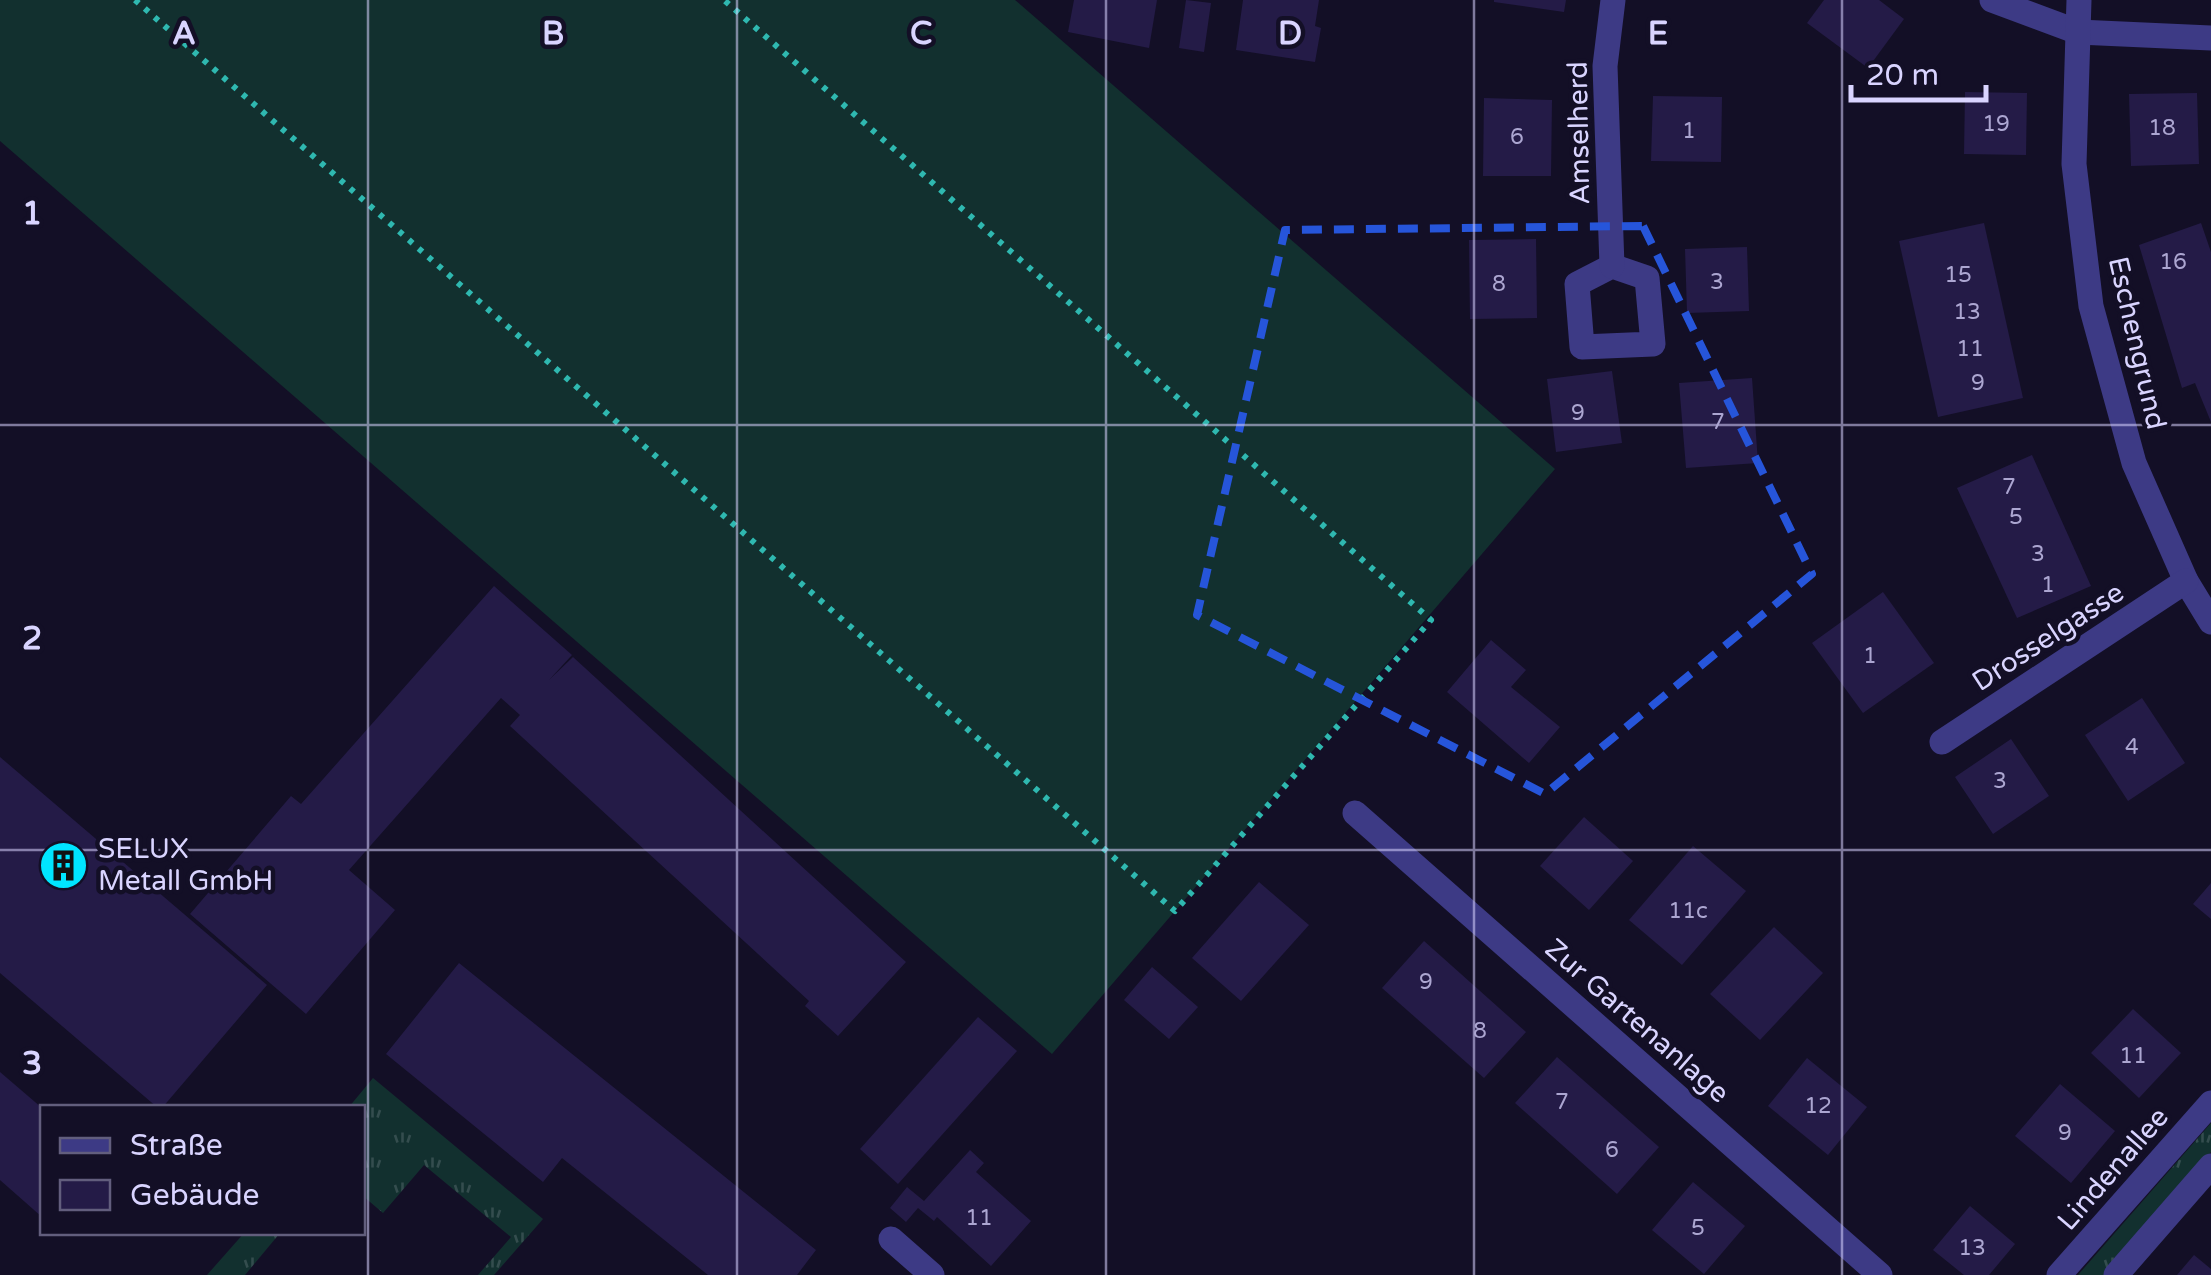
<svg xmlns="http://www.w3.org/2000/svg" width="2211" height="1275" font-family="'Varela Round',sans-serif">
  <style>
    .grass { fill: url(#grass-tufts) }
    .garden { fill: #12302f }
    .building { fill: #241b47 }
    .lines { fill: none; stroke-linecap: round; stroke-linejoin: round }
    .path { stroke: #2fb8b0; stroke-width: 6; stroke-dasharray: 5 8; stroke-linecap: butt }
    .minor { stroke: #3d3a85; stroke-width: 25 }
    .marked { fill: none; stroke: #2655da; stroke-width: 8; stroke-dasharray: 20 12; stroke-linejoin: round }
    .grid { fill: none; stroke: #d9d4ff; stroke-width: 2.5; stroke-opacity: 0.55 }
    .labels { text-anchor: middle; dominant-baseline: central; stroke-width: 9; stroke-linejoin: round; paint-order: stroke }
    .number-label { font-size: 22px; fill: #aca6d1 }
    .street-label { font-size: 28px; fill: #d9d4ff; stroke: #130f26 }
    .poi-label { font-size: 28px; fill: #d9d4ff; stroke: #130f26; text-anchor: start }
    .grid-label { font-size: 32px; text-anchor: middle; font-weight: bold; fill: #d9d4ff; stroke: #130f26; stroke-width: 9; stroke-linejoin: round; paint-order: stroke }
  </style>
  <defs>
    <pattern id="grass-tufts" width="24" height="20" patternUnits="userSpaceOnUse" patternTransform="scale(2.5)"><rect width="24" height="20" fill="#12302f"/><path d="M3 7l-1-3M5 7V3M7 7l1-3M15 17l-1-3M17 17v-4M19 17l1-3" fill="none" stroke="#344d4e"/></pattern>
  </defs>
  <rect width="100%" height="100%" fill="#130f26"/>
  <!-- grass -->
  <g class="grass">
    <polygon points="373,1078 543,1219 494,1275 478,1275 511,1237 424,1165 383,1213 363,1196 362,1108 349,1107"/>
    <polygon points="2211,1123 2211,1152 2104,1275 2078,1275"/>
    <polygon points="245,1232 280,1233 245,1275 207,1275"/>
  </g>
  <!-- garden -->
  <polygon class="garden" points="0,0 1015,0 1555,469 1052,1054 0,141"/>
  <!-- building -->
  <g class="building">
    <polygon points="1074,0 1157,0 1149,48 1068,32"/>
    <polygon points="1186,0 1211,3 1204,52 1179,48"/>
    <polygon points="1243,0 1319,0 1315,26 1321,28 1315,62 1236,50"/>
    <polygon points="1494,0 1566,0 1564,12 1494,2"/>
    <polygon points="1824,0 1879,0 1904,19 1868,68 1807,23"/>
    <polygon points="1965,92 2027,93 2026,155 1964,154"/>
    <polygon points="2197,93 2199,164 2131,166 2129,94"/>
    <polygon points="1653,96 1722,97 1721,162 1651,161"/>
    <polygon points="1484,98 1552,100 1551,176 1483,176"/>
    <polygon points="1984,223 2023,398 1938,417 1899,241"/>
    <polygon points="2201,223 2211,252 2211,422 2195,383 2182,388 2139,245"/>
    <polygon points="1536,239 1537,318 1470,319 1469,240"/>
    <polygon points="1747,247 1749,311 1687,313 1685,249"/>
    <polygon points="1612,371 1622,443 1556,452 1547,379"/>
    <polygon points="1752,378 1758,463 1686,468 1679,383"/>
    <polygon points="2032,455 2091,586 2017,618 1957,488"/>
    <polygon points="494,586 572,655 549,680 573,657 906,962 838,1036 805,1006 809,1001 510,726 520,715 501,698 349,870 395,910 306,1014 190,914 291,796 301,804"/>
    <polygon points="1883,592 1934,663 1863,713 1812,643"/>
    <polygon points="1491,640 1526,670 1511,687 1560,727 1529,763 1447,692"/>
    <polygon points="2142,698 2185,763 2128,801 2085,735"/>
    <polygon points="2011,739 2049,796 1993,834 1955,777"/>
    <polygon points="0,757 267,985 162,1108 158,1108 0,973"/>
    <polygon points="1584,817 1633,861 1589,910 1540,866"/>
    <polygon points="1693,846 1746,891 1682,965 1629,920"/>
    <polygon points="1259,882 1309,925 1241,1001 1192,958"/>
    <polygon points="2211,883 2211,919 2193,904"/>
    <polygon points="1774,927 1823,973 1760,1040 1710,994"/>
    <polygon points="1424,941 1526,1032 1484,1078 1382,988"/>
    <polygon points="459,963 816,1250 797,1275 708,1275 562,1158 543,1182 386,1054"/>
    <polygon points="1152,967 1198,1007 1169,1039 1124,1000"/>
    <polygon points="2133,1009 2181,1053 2139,1098 2091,1053"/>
    <polygon points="978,1017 1017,1051 898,1184 860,1149"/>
    <polygon points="1557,1057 1659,1147 1617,1194 1515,1103"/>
    <polygon points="1807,1058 1867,1107 1828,1155 1768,1106"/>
    <polygon points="0,1072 42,1108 42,1217 0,1180"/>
    <polygon points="2060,1084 2115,1131 2071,1183 2015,1136"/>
    <polygon points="970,1150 984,1163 976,1172 1031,1221 991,1266 937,1217 934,1221 918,1208 906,1222 890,1208 907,1187 924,1201"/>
    <polygon points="1693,1182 1745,1226 1704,1274 1652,1230"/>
    <polygon points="1970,1206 2015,1244 1989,1275 1964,1275 1933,1250"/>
    <polygon points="2194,1255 2211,1269 2211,1275 2177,1275"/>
  </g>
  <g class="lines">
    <!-- path -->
    <polyline class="path" points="135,0 1175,911 1431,620 724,0"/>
    <!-- minor -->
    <g class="minor">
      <polyline points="1992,0 2078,32 2211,38"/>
      <polyline points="2079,0 2074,164 2091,306 2134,463 2186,581 2211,622"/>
      <polygon points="1612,266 1647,278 1653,344 1582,347 1577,284"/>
      <polyline points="1612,266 1605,66 1613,0"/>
      <polyline points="1942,742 2186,581"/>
      <polyline points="1355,813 1880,1275"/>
      <polyline points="891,1239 932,1275"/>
      <polyline points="2059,1275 2211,1103"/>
      <polyline points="2116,1275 2211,1166"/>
    </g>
  </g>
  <!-- marked area -->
  <path class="marked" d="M 1643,226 L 1812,574 L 1545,794 L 1197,615 L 1285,230 Z"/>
  <!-- grid -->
  <path class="grid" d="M 368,0 L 368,1275M 737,0 L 737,1275M 1106,0 L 1106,1275M 1474,0 L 1474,1275M 1842,0 L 1842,1275M 0,425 L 2211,425M 0,850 L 2211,850"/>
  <!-- icons -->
  <defs>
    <symbol id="building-disc" viewBox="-11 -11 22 22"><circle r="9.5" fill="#00e5ff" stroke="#130f26"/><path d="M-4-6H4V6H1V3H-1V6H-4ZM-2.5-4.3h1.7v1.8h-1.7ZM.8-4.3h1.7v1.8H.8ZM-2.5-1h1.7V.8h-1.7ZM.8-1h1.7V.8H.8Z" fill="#111"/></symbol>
  </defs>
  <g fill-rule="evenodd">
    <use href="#building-disc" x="36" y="838" width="55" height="55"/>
  </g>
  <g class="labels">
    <!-- number labels -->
    <g class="number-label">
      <text x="1996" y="124">19</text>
      <text x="2162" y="128">18</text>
      <text x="1689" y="131">1</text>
      <text x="1517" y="137">6</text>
      <text x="2173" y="262">16</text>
      <text x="1958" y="275">15</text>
      <text x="1717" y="282">3</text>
      <text x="1499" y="284">8</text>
      <text x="1967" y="312">13</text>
      <text x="1970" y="349">11</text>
      <text x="1978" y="383">9</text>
      <text x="1578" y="413">9</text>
      <text x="1718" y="422">7</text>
      <text x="2009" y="487">7</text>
      <text x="2016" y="517">5</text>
      <text x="2038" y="554">3</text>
      <text x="2048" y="585">1</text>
      <text x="1870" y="656">1</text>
      <text x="2132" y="747">4</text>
      <text x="2000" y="781">3</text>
      <text x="1688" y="911">11c</text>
      <text x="1426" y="982">9</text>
      <text x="1480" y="1031">8</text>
      <text x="2133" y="1056">11</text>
      <text x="1562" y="1102">7</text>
      <text x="1818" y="1106">12</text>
      <text x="2065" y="1133">9</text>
      <text x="1612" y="1150">6</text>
      <text x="979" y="1218">11</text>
      <text x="1698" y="1228">5</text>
      <text x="1972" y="1248">13</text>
    </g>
    <!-- street labels -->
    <g class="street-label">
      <text transform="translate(1579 133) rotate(-91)">Amselherd</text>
      <text transform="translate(2137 343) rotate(77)">Eschengrund</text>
      <text transform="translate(2048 637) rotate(-33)">Drosselgasse</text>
      <text transform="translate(1637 1021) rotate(41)">Zur Gartenanlage</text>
      <text transform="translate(2113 1169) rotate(-49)">Lindenallee</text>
    </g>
    <!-- poi labels -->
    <g class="poi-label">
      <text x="98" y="849">SELUX<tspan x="98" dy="32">Metall GmbH</tspan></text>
    </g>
  </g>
  <g class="grid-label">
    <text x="184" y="44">A</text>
    <text x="553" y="44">B</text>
    <text x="921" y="44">C</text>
    <text x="1290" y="44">D</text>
    <text x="1658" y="44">E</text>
    <text x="32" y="224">1</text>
    <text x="32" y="649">2</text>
    <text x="32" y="1074">3</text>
  </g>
  <!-- legend -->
  <rect x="40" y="1105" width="325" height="130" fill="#130f26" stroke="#625e7d" stroke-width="2.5"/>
  <rect x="60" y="1138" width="50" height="15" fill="#3d3a85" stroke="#625e7d" stroke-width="2.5"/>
  <text x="130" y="1155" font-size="30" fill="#d9d4ff">Straße</text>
  <rect x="60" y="1180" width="50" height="30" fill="#241b47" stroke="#625e7d" stroke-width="2.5"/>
  <text x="130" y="1205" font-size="30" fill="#d9d4ff">Gebäude</text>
  <!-- scale -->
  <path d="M1851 85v15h135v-15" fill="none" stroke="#d9d4ff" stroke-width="5"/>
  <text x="1866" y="85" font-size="30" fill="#d9d4ff" stroke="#130f26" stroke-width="8" paint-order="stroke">20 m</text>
</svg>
